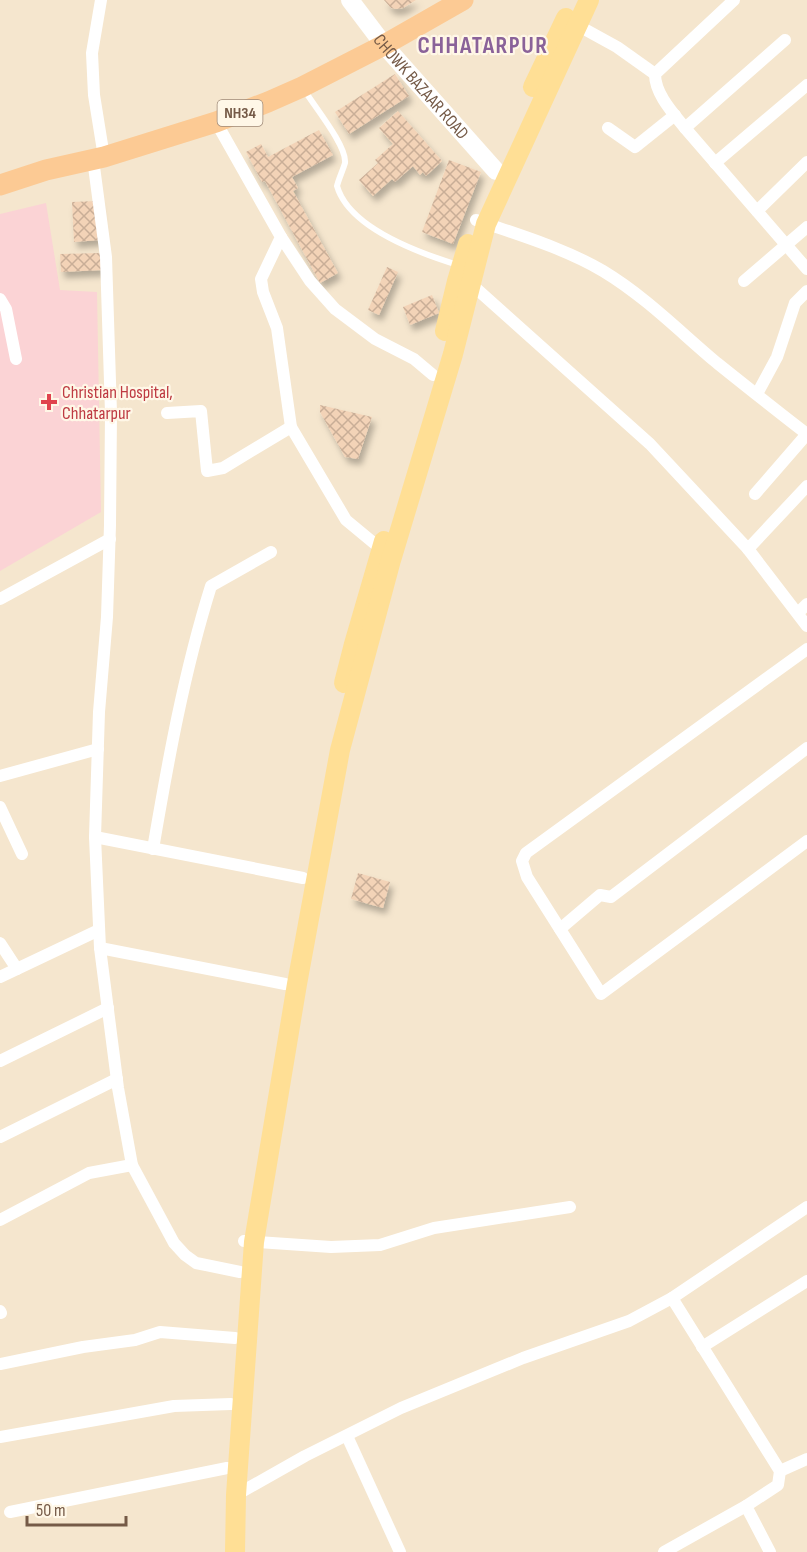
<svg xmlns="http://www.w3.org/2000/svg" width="807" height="1552" font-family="'Sofia Sans Condensed',sans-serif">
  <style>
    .residential { fill: #f5e6ce }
    .medical { fill: #fbd3d5 }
    .building { fill: url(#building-cross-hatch); filter: url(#shadow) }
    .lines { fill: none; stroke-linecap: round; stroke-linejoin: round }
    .service { stroke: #fff; stroke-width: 6 }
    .minor { stroke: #fff; stroke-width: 12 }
    .secondary { stroke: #fff; stroke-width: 18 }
    .primary { stroke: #ffdf95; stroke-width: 20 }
    .trunk { stroke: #fcca94; stroke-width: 21 }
    .health-dot { fill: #e0444e; stroke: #fff7e7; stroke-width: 2 }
    .labels { text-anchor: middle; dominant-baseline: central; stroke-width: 4.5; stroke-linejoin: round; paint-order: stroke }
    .shield { fill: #fff7e7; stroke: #9e8977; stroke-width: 1.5 }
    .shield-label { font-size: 16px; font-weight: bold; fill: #755a47 }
    .street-label { font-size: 18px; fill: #755a47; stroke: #fff7e7 }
    .health-label { font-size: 18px; fill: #be3a42; stroke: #fff7e7; text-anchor: start }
    .district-label { font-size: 24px; font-weight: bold; letter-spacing: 1.5px; fill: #8a6299; stroke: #fff7e7 }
  </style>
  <defs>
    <pattern id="building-cross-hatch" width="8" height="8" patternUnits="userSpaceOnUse" patternTransform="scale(1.5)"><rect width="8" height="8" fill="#f3d3b7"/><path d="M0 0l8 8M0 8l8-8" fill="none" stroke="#c9ae97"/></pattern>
    <filter id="shadow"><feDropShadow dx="3.5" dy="6" stdDeviation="3" flood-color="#0004"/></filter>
  </defs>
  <rect width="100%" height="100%" fill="#fdf4e0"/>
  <!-- residential -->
  <rect class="residential" x="0" y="0" width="807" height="1552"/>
  <!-- medical -->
  <polygon class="medical" points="46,203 60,290 97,292 101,512 0,571 0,214"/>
  <!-- building -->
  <g class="building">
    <polygon points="384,0 416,0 403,8 396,9 391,8"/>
    <polygon points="395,74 409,96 349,134 335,112"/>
    <polygon points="398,111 442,161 426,176 423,172 420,175 413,166 395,182 392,179 373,196 359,180 378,163 375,160 393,144 379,128"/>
    <polygon points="319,130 333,155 292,177 298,188 293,191 338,273 320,283 265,181 262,182 246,152 261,144 268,157"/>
    <polygon points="449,160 481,172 453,244 422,232"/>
    <polygon points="97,201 100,240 74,242 72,202"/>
    <polygon points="101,253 102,270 61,272 60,254"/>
    <polygon points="387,267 398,272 379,315 368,310"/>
    <polygon points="432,295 439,313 410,325 403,307"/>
    <polygon points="320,405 372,417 358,459 345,457 320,412"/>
    <polygon points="358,873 390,882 383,908 351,899"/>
  </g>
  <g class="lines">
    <!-- service -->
    <path class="service" d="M 305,91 C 314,106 347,146 345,163 C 343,170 339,178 337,186 C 349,228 419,253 458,265"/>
    <!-- minor -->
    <g class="minor">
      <polyline points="101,0 92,53 94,95 104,157"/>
      <path d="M 734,0 L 655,74 C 655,94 673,113 685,128 L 807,269"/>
      <polyline points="577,25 617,47 655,74"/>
      <polyline points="216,122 281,237 261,279 263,292 277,328 291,427 346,520 381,549"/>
      <polyline points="608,128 635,147 675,115"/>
      <polyline points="685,128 785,40"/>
      <polyline points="93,159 106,257 111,413 110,525 107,617 99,712 95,837 100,948 118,1088 132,1165 174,1243 185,1255 196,1263 240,1272"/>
      <polyline points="715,163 807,85"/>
      <polyline points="757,211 807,162"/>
      <path d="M 476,220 C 519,235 564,248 603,271 C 646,297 680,332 717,363 C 747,387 777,411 807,434"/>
      <polyline points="281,237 310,281 335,309 375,339 414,359 433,375"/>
      <polyline points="744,281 807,227"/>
      <polyline points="467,282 470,283 650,444 748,549 807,626"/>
      <polyline points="0,299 6,309 16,359"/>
      <polyline points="757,394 777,357 795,303 807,291"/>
      <polyline points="167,413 201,411 207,471 223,468 291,427"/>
      <polyline points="755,494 807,434"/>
      <polyline points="748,549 807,486"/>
      <polyline points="0,599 110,539"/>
      <polyline points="798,613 807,604"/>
      <polyline points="807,649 526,853 522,861 527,877 601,994 807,841"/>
      <polyline points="0,776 98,749"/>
      <polyline points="0,807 22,854"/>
      <polyline points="95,837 303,878"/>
      <path d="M 153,849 C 168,761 184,672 211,586 L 271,552"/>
      <polyline points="560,929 600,895 611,897 807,748"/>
      <polyline points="0,943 17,969"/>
      <polyline points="100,948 285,984"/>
      <polyline points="0,977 99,930"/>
      <polyline points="0,1061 108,1008"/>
      <polyline points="0,1137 117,1079"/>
      <polyline points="0,1220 89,1173 132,1165"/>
      <polyline points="244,1241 331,1247 380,1245 434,1228 570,1207"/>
      <polyline points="0,1311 1,1313"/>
      <polyline points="702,1347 807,1281"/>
      <polyline points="0,1364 83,1347 135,1340 160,1332 235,1338"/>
      <polyline points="347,1436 400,1552"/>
      <polyline points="0,1437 174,1406 231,1404"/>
      <polyline points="780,1471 807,1459"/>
      <polyline points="236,1495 305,1456 401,1408 523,1358 629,1321 672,1298"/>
      <polyline points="10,1512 227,1468"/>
      <polyline points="664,1552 746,1506"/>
      <polyline points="770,1552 746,1506 778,1485 780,1471 672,1298 807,1207"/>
    </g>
    <!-- secondary -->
    <path class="secondary" id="s1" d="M 350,0 L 384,45 L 496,171"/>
    <!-- primary -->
    <g class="primary">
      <polyline points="533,87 566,18"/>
      <polyline points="445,331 457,281 468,244"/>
      <polyline points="344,683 354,644 384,541"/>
      <polyline points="235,1552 236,1495 254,1242 297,984 340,750 391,560 453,354 486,224 589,0"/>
    </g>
    <!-- trunk -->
    <polyline class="trunk" points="0,185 46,170 104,157 216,122 268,102 302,87 384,45 463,0"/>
  </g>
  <!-- markers -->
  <path class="health-dot" d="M46 393h6v6h6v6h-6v6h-6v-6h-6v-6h6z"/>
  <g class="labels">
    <!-- shield labels -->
    <rect class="shield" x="217.5" y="100" width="45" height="26" rx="4.5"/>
    <g class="shield-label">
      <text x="240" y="113">NH34</text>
    </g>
    <!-- street labels -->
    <g class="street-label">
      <text stroke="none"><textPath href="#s1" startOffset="112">CHOWK BAZAAR ROAD</textPath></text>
    </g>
    <!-- health labels -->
    <g class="health-label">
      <text x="62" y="392">Christian Hospital,<tspan x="62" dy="21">Chhatarpur</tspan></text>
    </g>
    <!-- district labels -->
    <g class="district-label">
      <text x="483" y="45">CHHATARPUR</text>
    </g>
  </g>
  <!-- scale -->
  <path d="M27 1516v9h99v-9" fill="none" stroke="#755a47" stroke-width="3"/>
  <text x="36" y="1516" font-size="18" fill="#755a47" stroke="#fff7e7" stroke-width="4.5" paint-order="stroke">50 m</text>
</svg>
